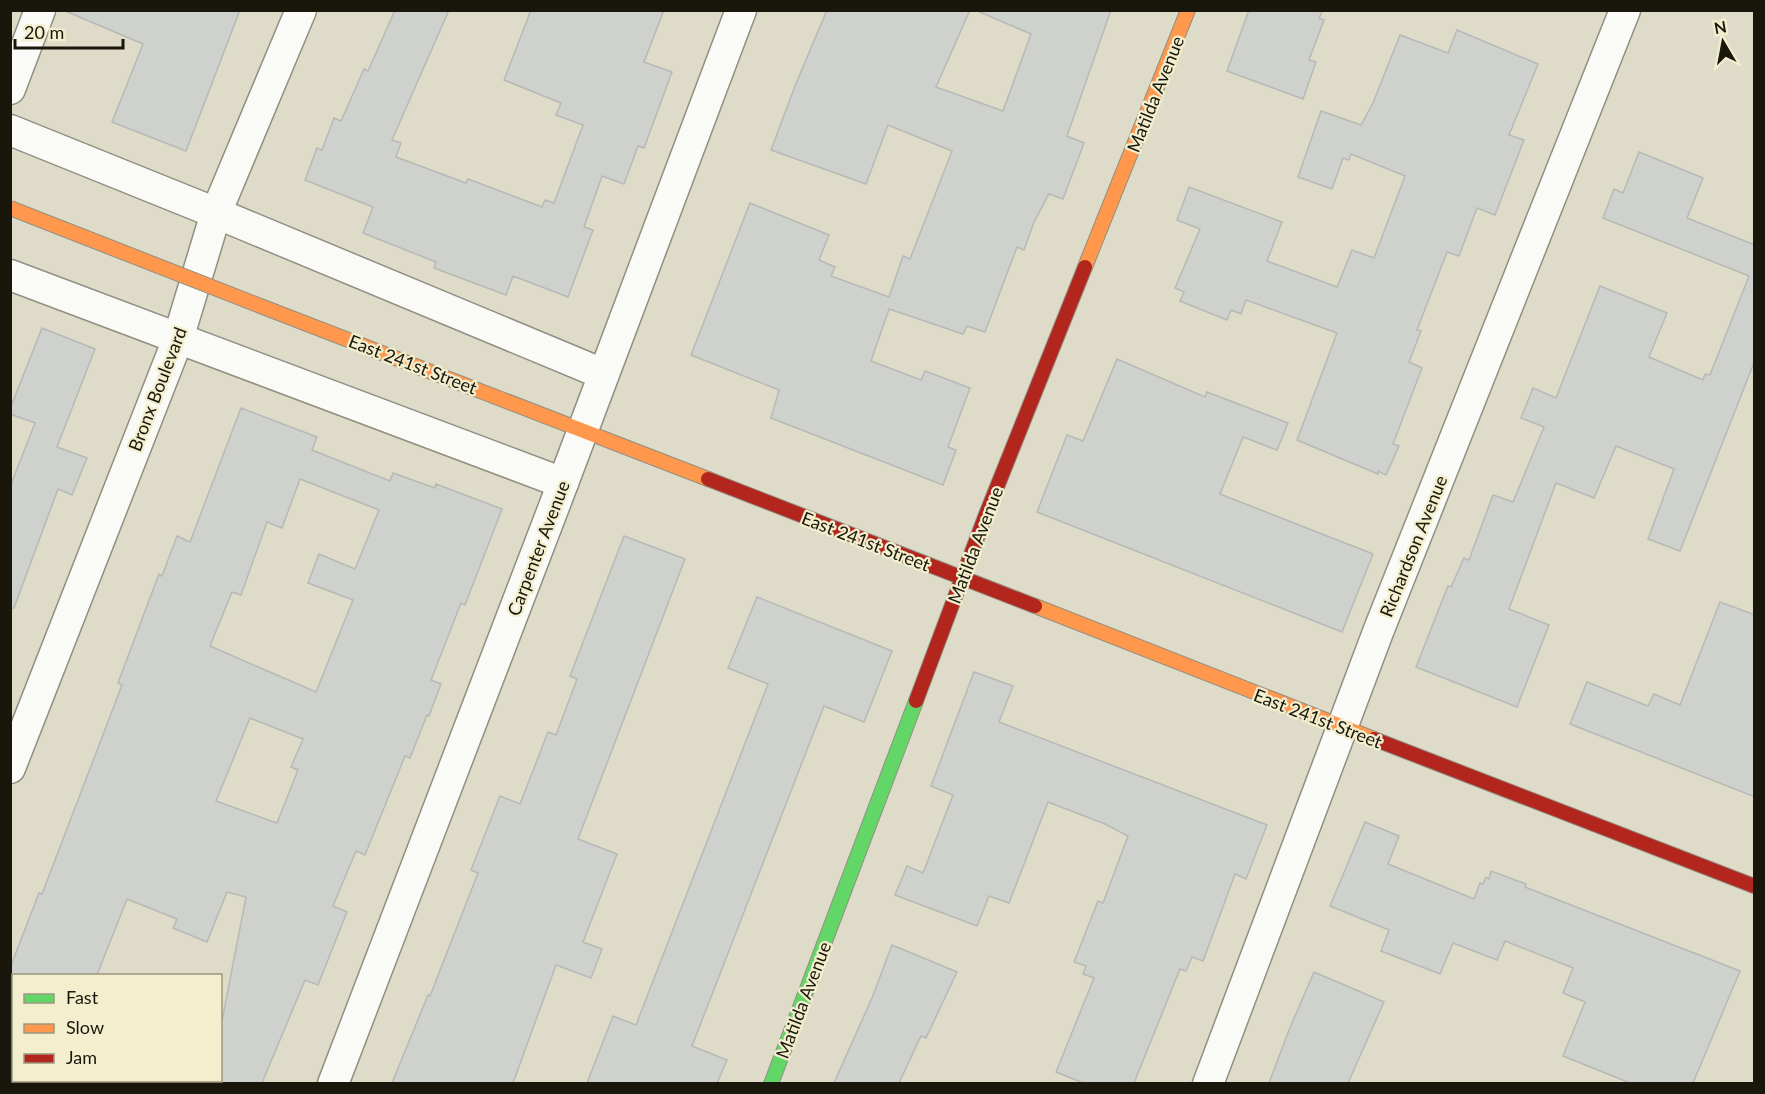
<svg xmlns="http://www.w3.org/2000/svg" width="1765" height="1094" font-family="Lato,sans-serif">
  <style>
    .building { fill: #cfd1cd; stroke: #b7b9b6; stroke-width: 1.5; fill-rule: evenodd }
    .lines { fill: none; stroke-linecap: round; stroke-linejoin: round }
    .street-casing { stroke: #918f82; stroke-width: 33 }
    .fast-casing { stroke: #918f82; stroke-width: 16 }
    .slow-casing { stroke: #918f82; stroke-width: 16 }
    .jam-casing { stroke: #918f82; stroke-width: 16 }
    .street { stroke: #fafaf7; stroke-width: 30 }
    .fast { stroke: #63d668; stroke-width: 14 }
    .slow { stroke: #ff974d; stroke-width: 14 }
    .jam { stroke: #b3261e; stroke-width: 14 }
    .slow-bridge-casing { stroke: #918f82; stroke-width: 16; stroke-linecap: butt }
    .slow-bridge { stroke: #ff974d; stroke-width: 14 }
    .labels { text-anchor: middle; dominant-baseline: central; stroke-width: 4.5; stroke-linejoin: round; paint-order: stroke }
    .street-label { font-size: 18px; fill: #19170c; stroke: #f3eece }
  </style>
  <rect width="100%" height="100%" fill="#dedbc9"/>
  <!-- building -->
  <g class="building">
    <polygon points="63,10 240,10 186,151 112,122 143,44"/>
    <polygon points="395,10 449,10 392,140 401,143 396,157 466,183 468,179 542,207 545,200 554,203 583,125 556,115 561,103 504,80 531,10 664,10 644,62 672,72 644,148 638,146 624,184 602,176 584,227 593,230 568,297 513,276 506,295 434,268 436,262 363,233 373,207 305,180 317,148 322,150 334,118 341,121 364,69 368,71"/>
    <polygon points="827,10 970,10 936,87 1003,111 1031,34 975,10 1111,10 1067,136 1084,143 1063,199 1049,194 1034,222 1024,250 1017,247 985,332 967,326 963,334 889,309 871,361 921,380 925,371 970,388 948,447 956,450 943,485 771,418 779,390 691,355 750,203 829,235 819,260 835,267 831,276 889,297 903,256 910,259 952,151 888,125 866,184 771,150 795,86"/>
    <polygon points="1249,10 1323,10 1319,18 1324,20 1309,60 1316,62 1303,99 1227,71"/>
    <polygon points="1457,30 1538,64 1509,135 1524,140 1495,215 1477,208 1459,256 1447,252 1417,330 1421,331 1409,362 1422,368 1393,444 1399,446 1386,475 1378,471 1378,474 1297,440 1337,333 1246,300 1241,314 1231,310 1227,320 1180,301 1184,292 1175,288 1200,229 1177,220 1189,187 1282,222 1267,261 1337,287 1352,250 1374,258 1405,176 1351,154 1349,160 1343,158 1332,189 1298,177 1321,111 1361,125 1373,103 1400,35 1448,53"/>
    <polygon points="1639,152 1703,178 1687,218 1755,245 1755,360 1680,551 1648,539 1674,469 1616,446 1594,498 1556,483 1509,609 1549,625 1517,707 1416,667 1448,586 1451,587 1464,558 1469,560 1493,495 1513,502 1544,427 1521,418 1533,388 1556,398 1600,286 1667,313 1649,357 1703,380 1705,374 1710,375 1749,276 1603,218 1614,189 1623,193"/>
    <polygon points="42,328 95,349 57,447 87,458 72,495 58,489 14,608 10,608 10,487 35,423 10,414 10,409"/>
    <polygon points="1117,359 1205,397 1207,392 1288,423 1277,450 1243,437 1220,494 1373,554 1342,632 1037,512 1067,435 1083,441"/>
    <path d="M 241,408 L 317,437 L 312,450 L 390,481 L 393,473 L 435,488 L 436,484 L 502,509 L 465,605 L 461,603 L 431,680 L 441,684 L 429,716 L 427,715 L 410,758 L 405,756 L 365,855 L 356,851 L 333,906 L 347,912 L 318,985 L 305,980 L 262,1083 L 220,1083 L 220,1031 L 246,897 L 227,892 L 207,942 L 173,928 L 177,919 L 127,899 L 97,975 L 10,975 L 10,968 L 39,893 L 42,894 L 122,685 L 118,683 L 159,574 L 162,576 L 177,536 L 190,542 ZM 300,479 L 379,510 L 355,569 L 319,554 L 308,583 L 353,600 L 316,692 L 210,646 L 232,592 L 241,595 L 267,522 L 282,528 ZM 250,718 L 303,739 L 291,767 L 298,770 L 277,823 L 216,801 Z"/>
    <polygon points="624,536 685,559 578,839 617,854 583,942 602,949 591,978 556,965 513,1083 392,1083 428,995 430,996 478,873 471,870 500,796 520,804 548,732 556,735 577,679 570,676"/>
    <polygon points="757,597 892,651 864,722 824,706 692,1046 727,1060 717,1083 587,1083 613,1016 636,1025 768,684 728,668"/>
    <polygon points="1720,602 1755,615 1755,797 1570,724 1587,682 1648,706 1654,694 1680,705"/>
    <polygon points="974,672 1013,686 999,722 1267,825 1246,879 1235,874 1203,961 1192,957 1186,971 1180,969 1134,1083 1083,1083 1056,1072 1094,978 1083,974 1086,966 1074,962 1098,901 1103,903 1128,836 1105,824 1048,802 1009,903 989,896 977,926 895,895 907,866 923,873 953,795 931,786"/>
    <polygon points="1365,822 1399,836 1388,864 1474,899 1480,883 1483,884 1486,877 1489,879 1491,871 1526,884 1525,887 1740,971 1693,1083 1630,1083 1563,1056 1585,1002 1563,993 1573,968 1505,941 1497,960 1453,943 1440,974 1381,951 1389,930 1330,906"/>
    <polygon points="892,945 957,972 926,1038 921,1036 899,1083 834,1083 872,998"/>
    <polygon points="1314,972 1384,1002 1348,1083 1269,1083 1289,1030"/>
  </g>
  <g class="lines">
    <defs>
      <g id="street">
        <polyline points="10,89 40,10"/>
        <polyline points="10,130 216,213 603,374"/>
        <polyline points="10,275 563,483"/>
        <polyline points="10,768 178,339 216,213 301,10"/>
        <polyline points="333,1084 563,483 741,10"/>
        <polyline points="1208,1084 1378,632 1625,10"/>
      </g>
      <polyline id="fast" points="771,1084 916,701"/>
      <g id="slow">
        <polyline points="1085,267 1188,10"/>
        <polyline points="263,307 708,479"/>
        <polyline points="1035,606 1374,739"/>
      </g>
      <g id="jam">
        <polyline points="708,479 1035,606"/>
        <polyline points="916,701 985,517 1085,267"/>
        <polyline points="1374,739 1754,886"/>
      </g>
    </defs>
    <!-- street casing -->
    <use href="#street" class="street-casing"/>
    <!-- fast casing -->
    <use href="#fast" class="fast-casing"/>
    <!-- slow casing -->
    <use href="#slow" class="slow-casing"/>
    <!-- jam casing -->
    <use href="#jam" class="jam-casing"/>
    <!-- street -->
    <use href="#street" class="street"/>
    <!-- fast -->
    <use href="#fast" class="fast"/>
    <!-- slow -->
    <use href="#slow" class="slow"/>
    <!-- jam -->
    <use href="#jam" class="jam"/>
    <defs>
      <polyline id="slow-bridge" points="10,208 263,307"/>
    </defs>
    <!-- slow-bridge casing -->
    <use href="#slow-bridge" class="slow-bridge-casing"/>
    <!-- slow-bridge -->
    <use href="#slow-bridge" class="slow-bridge"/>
  </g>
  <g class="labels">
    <!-- street labels -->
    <g class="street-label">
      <text transform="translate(1155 94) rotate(-68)">Matilda Avenue</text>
      <text transform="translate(413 364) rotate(21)">East 241st Street</text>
      <text transform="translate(157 389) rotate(-69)">Bronx Boulevard</text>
      <text transform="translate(866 541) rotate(21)">East 241st Street</text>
      <text transform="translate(975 545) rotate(-69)">Matilda Avenue</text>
      <text transform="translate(1413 546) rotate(-68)">Richardson Avenue</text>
      <text transform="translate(538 548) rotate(-69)">Carpenter Avenue</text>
      <text transform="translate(1318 718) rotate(21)">East 241st Street</text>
      <text transform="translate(803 1000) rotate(-69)">Matilda Avenue</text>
    </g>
  </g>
  <!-- border -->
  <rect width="1765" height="1094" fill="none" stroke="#19170c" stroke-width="24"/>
  <!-- legend -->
  <rect x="12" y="974" width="210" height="108" fill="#f3eece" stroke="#9c9880" stroke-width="1.5"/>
  <rect x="24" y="994" width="30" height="9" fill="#63d668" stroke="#9c9880" stroke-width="1.5"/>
  <text x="66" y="1004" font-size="18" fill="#19170c">Fast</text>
  <rect x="24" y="1024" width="30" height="9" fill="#ff974d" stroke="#9c9880" stroke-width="1.5"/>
  <text x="66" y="1034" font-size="18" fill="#19170c">Slow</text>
  <rect x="24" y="1054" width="30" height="9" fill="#b3261e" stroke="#9c9880" stroke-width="1.5"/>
  <text x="66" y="1064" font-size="18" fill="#19170c">Jam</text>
  <!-- north arrow -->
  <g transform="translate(1723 42) rotate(350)" stroke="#f3eece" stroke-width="4.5" paint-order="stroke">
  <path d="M0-4.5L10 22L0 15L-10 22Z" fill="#19170c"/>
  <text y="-9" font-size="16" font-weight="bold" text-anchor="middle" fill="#19170c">N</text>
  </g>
  <!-- scale -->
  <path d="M15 39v9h108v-9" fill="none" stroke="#19170c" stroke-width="3"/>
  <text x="24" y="39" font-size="18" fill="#19170c" stroke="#f3eece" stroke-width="4.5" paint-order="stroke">20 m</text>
</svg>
